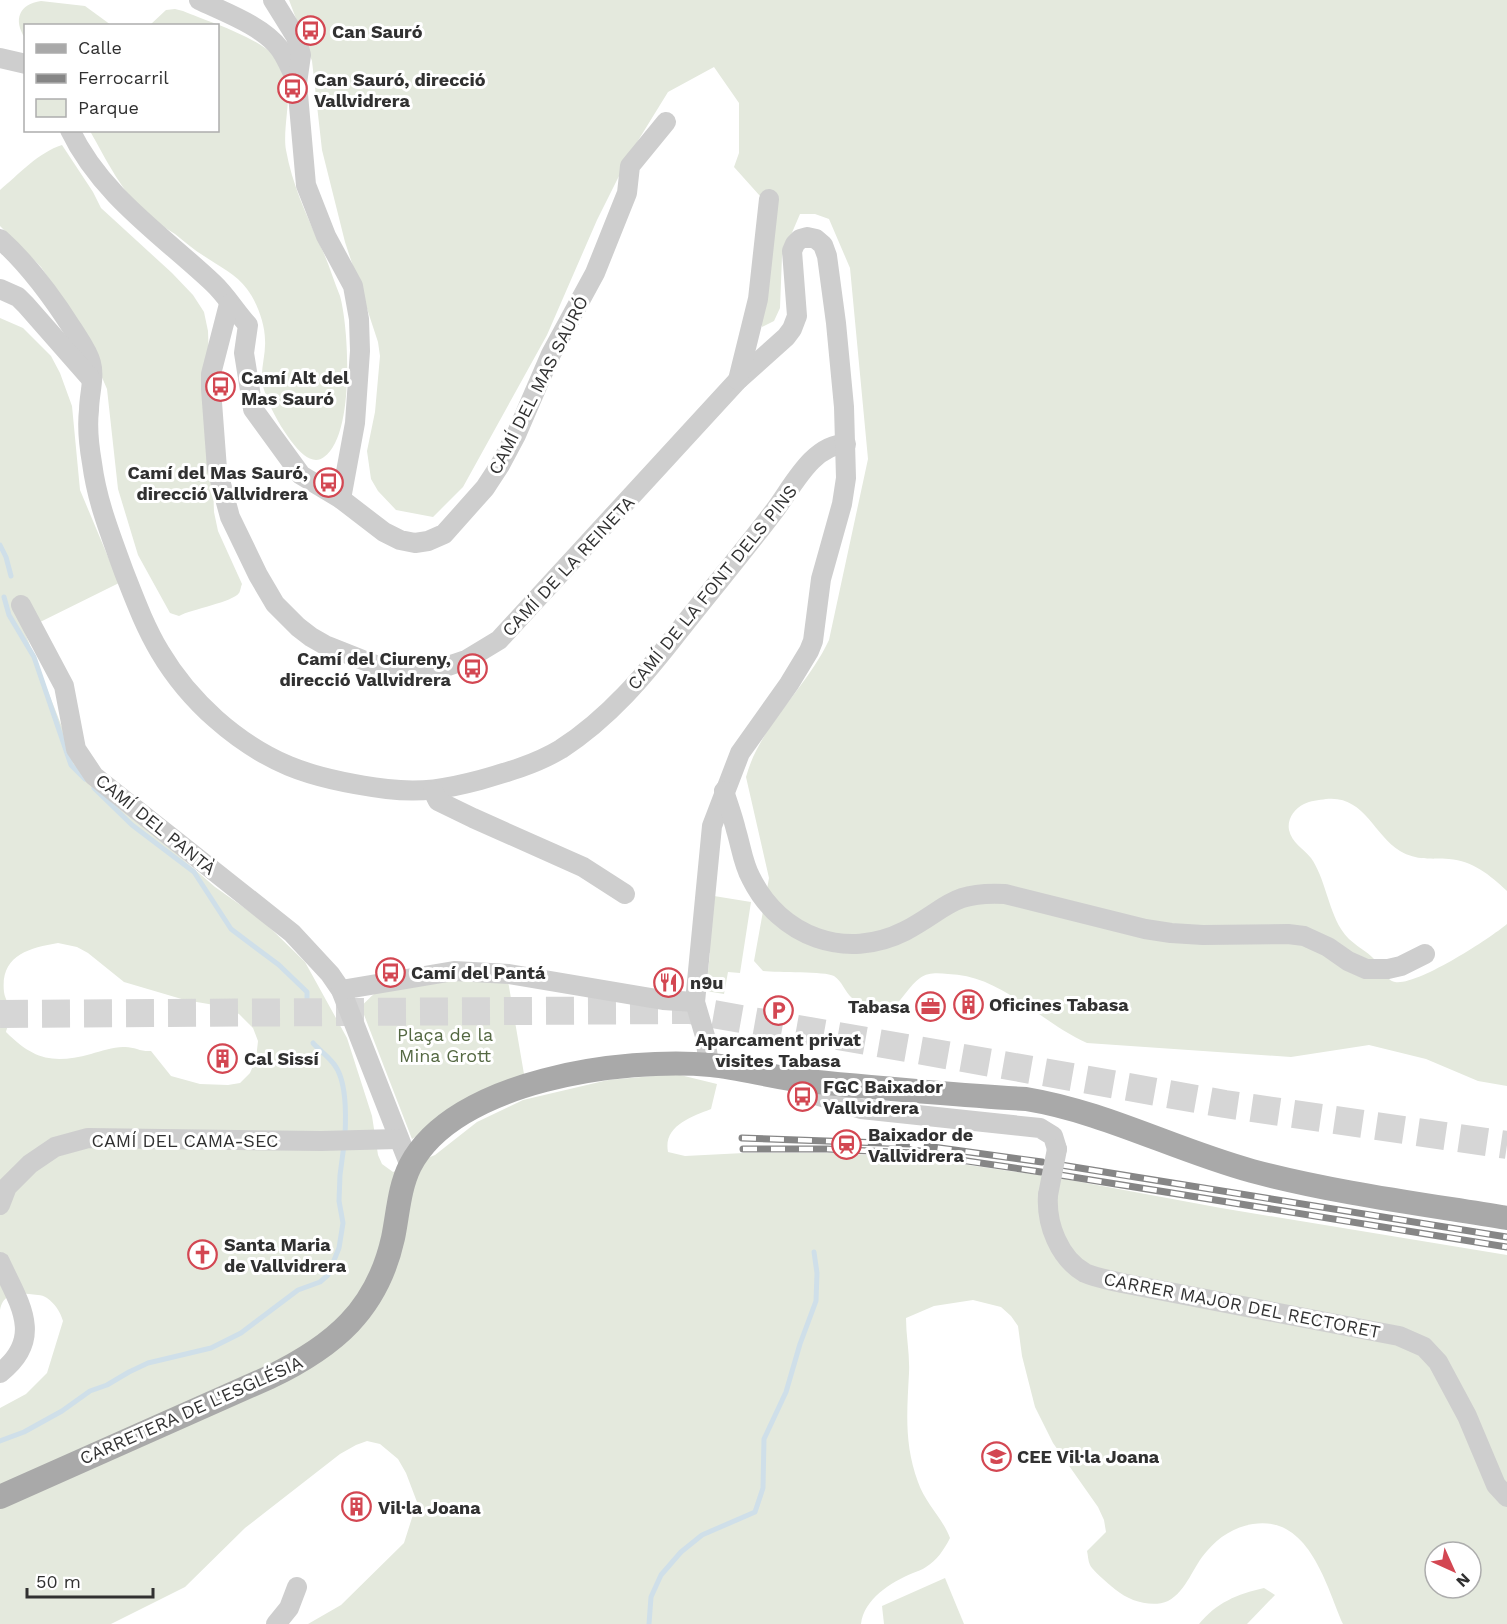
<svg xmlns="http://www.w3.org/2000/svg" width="1507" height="1624" font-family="'Work Sans',sans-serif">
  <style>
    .green { fill: #e4e9dd; fill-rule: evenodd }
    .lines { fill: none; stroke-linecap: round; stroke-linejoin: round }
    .stream { stroke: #cfdfe9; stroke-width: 5 }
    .highway-tunnel { stroke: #d6d6d6; stroke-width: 28; stroke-dasharray: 28 14; stroke-linecap: butt }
    .minor { stroke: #cecece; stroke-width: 20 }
    .major { stroke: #a9a9a9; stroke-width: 24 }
    .rail-casing { stroke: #868686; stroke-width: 7 }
    .rail { stroke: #fff; stroke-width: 4.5; stroke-dasharray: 14; stroke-linecap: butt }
    .minor-bridge { stroke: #cecece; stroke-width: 20 }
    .labels { text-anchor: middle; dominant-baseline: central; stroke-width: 6; stroke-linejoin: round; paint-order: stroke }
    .poi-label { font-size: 18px; font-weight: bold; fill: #313131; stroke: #fff; text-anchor: start }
    .street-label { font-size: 18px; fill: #313131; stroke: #fff }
    .park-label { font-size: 18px; fill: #546842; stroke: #fff }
  </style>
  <rect width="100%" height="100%" fill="#fff"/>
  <!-- green -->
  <g class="green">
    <path d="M 289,0 L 1507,0 L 1507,891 C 1490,875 1473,861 1449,859 C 1431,858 1417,861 1400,851 C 1373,834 1364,795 1326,799 C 1319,800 1310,801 1304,804 C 1294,809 1287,819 1289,830 C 1292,843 1303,848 1311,858 C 1325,878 1328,908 1341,929 C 1351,945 1364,948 1374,959 C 1381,966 1385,980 1395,982 C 1417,986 1489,939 1507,924 L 1507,1086 L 1478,1081 L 1426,1059 L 1369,1045 L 1291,1057 L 1087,1043 C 1040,1022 1001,975 948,974 C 939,973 928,972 920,978 C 910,985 902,1000 892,1009 C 880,1009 861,1008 852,998 C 845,992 842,981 834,976 C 825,971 778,973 763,971 L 754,961 L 769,878 L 746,777 C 760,725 806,689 829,640 L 868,459 L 850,268 L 829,219 L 815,214 L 800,214 L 782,256 L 780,308 L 774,321 L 762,327 L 760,314 L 760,196 L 734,167 L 739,153 L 739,103 L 714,67 L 668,92 L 631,152 L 597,220 L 547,335 L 463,487 L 433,517 L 396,510 L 378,491 L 371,479 L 367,451 L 375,412 L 380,356 L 378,342 L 345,242 L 322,150 L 312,61 Z"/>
    <path d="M 41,1 L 85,6 L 111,25 L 26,26 L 25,38 C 13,20 19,4 41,1 Z"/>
    <path d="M 175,9 L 183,11 C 211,23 271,40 285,69 C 294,88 282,128 286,150 C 292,184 306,214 320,245 C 328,261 333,279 340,296 C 349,328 355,436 324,457 C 318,462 310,460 304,455 C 288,442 264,401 262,380 C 261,367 266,353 265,340 C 265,324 257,302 247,289 C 237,275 219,266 204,256 C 194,250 185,242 175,234 C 166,228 157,223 149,216 C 122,193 107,161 90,131 L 218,130 L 218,26 L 150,25 L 166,10 Z"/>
    <path d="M 62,145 L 93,192 L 101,208 L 172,273 L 193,295 L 204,312 L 208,331 L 214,512 L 218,531 L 242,584 C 241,586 240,592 239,593 C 233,602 192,609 179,616 L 170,613 L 138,555 L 118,489 L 107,389 L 78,322 L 41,267 L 0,226 L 0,190 C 18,175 39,152 62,145 Z"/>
    <path d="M 0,318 L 23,328 L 51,356 L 60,373 L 72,406 L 80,490 L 119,583 L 24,630 L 78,768 L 215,887 L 263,921 L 305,962 L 347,1038 L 372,1116 L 378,1155 L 382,1164 L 393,1172 L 435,1155 L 477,1122 L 523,1100 L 608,1080 L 676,1074 L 717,1084 L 711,1109 C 691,1117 663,1126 668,1152 L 685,1156 L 744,1153 L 844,1153 L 954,1163 L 1059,1178 L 1221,1208 L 1507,1255 L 1507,1624 L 1343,1624 C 1326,1585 1309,1515 1253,1524 C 1234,1527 1219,1537 1207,1551 C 1193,1566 1187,1591 1168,1601 C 1152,1608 1129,1601 1116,1590 C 1110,1585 1094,1572 1090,1565 C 1088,1561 1088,1555 1087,1551 L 1106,1532 L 1104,1520 L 1098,1507 L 1053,1443 L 1035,1407 L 1022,1356 L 1018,1326 L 1011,1316 L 1001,1307 L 973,1300 L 934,1306 L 906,1318 C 906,1336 910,1355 909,1373 C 907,1412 904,1444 918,1482 C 925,1503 942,1517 950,1538 C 944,1550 937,1560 926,1567 C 922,1570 917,1571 913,1573 C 891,1582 864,1599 861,1624 L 308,1624 L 341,1605 L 404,1543 L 417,1502 L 406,1473 L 398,1459 L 380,1444 L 367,1441 L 356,1445 L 340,1454 L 245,1528 L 185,1587 L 111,1624 L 0,1624 L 0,1408 L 26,1394 L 47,1373 L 63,1321 C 60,1311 55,1304 47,1298 C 41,1294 35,1295 29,1294 C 15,1293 3,1294 0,1310 ZM 58,943 L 77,947 L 88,953 L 124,982 L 185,1000 L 226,1007 L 239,1014 L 253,1028 L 258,1041 L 256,1059 L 250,1073 L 240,1083 L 228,1085 L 200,1084 L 171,1076 L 151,1051 C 141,1052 133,1046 123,1047 C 113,1047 101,1051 91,1054 C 53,1064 34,1060 6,1032 C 7,1027 12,1019 12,1014 C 11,1007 5,1000 4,992 C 0,956 28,948 58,943 ZM 1435,1552 L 1471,1552 L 1471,1588 L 1435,1588 Z"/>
    <polygon points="714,896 751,902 740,973 728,972 724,994 706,991 710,953 706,952"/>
    <path d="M 416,980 L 508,981 L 524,1074 L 467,1105 L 412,1139 L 361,1007 C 381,985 389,983 416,980 Z"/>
    <polygon points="945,1578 964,1624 884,1624 882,1606"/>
    <path d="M 1264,1588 L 1275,1595 L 1247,1624 L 1199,1624 C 1216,1603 1237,1594 1264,1588 Z"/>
  </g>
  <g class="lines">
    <!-- stream -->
    <g class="stream">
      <polyline points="0,545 6,557 11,576"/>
      <polyline points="4,597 9,615 34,657 71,765 85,779"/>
      <polyline points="94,788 132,825 194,872 231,929 279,965 307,992 307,1000"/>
      <path d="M 313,1043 C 319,1050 327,1055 333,1063 C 347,1079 346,1115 345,1136"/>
      <polyline points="0,1441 24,1432 62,1411 90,1391 107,1385 129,1372 148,1363 211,1348 241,1333 298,1290 320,1282 328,1275 339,1248 343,1223 339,1201 340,1175 344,1145"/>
      <polyline points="649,1624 651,1597 661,1575 681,1552 702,1535 755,1512 763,1488 764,1439 786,1392 800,1344 816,1301 817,1273 814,1252"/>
    </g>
    <!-- highway-tunnel -->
    <polyline class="highway-tunnel" points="0,1014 690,1010 1225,1104 1507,1145"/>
    <!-- minor -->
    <g class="minor">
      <path d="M 199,0 C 224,12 263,26 280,49 C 287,59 292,71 297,83"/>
      <polyline points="273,0 296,37 301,55 297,83 306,185 326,236 353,286 359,319 360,351 355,423 341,499"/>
      <polyline points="0,58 26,64"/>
      <path d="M 70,130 C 101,195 162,235 213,283 C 226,295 236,312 248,325 L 244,353 L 253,409 L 301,475 L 341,499 L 384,532 L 400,540 L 415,543 L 428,541 L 444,534 L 485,488 L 500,465 L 516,435 L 551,354 L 595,273 L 627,193 L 630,166 L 666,122"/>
      <path d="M 0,239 C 29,265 51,295 72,328 C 78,338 88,351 91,363 C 95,377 89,395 89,410 C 87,427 89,446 92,463 C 97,502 111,536 124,572 C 135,600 145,627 160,652 C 189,701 237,744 289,766 C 318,778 356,785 387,789 C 422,793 446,789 480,780 C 508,772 536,764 561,749 C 609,718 645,675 679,631 C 711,590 744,551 775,510 C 793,486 813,444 846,444"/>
      <polyline points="0,289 18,297 26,305 91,379"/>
      <polyline points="229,304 211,374 211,389 217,469 230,517 258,575 275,604 298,627 311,637 325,645 388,670 406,673 442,668 466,660 499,640 738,380 786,337 792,329 797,316 792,251 795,244 800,239 807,237 816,239 823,245 827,256 836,323 844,407 846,478 842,504 821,579 813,641 809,651 789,684 740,753 712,826 695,1002 705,1036 709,1065"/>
      <polyline points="738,380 758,299 769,199"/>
      <polyline points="21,605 64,686 76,749 94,776 292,933 330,974 341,990 410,1166"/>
      <polyline points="433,791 438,801 473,818 583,867 625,894"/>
      <path d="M 724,791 C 728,804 733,817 736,830 C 741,846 743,864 751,878 C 780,937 846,961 905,931 C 947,909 951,891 1005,894 L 1145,929 L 1171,933 L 1203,935 L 1288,934 L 1304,936 L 1328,947 L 1348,961 L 1366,969 L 1388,969 L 1401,966 L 1425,954"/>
      <polyline points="341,990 454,971 509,974 663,1000 695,1002"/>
      <polyline points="803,1080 809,1093 861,1109 1040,1128 1053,1136 1057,1149"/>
      <path d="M 1048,1195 C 1046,1224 1059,1258 1085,1273 C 1096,1278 1110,1280 1122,1283 L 1399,1336 L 1424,1347 L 1438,1362 L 1467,1416 L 1496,1485 L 1507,1497"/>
      <polyline points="0,1205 7,1187 30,1164 55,1147 88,1138 321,1141 398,1139"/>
      <path d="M 0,1262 C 19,1303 45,1338 0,1373"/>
      <polyline points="276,1624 289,1608 297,1587"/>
    </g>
    <!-- major -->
    <path class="major" d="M 0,1497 L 270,1377 C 334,1346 377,1310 393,1238 C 398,1214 399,1188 410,1166 C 454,1080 624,1057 711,1065 C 743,1068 774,1078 806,1081 C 879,1088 953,1095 1026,1099 C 1105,1112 1175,1150 1252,1171 C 1335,1193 1422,1204 1507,1218"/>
    <defs>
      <g id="rail">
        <polyline points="742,1138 911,1144 1042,1162"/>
        <polyline points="743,1149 827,1149 913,1153 1041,1172"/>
        <polyline points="1061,1165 1507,1237"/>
        <polyline points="1060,1175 1507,1247"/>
      </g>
    </defs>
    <!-- rail casing -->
    <use href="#rail" class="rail-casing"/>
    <!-- rail -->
    <use href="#rail" class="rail"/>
    <!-- minor-bridge -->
    <polyline class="minor-bridge" points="1048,1195 1057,1149"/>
  </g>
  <!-- icons -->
  <defs>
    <symbol id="bus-ring" viewBox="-11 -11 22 22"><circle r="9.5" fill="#fff" stroke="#d34752" stroke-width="1.5"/><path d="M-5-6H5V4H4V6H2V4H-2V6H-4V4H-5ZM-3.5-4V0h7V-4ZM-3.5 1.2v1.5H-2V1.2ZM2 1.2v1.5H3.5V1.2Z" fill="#d34752"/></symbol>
    <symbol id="restaurant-ring" viewBox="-11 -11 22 22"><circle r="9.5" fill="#fff" stroke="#d34752" stroke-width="1.5"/><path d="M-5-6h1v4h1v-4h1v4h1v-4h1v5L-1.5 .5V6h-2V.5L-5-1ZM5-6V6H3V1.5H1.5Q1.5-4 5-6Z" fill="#d34752"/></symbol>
    <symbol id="building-ring" viewBox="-11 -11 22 22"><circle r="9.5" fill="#fff" stroke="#d34752" stroke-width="1.5"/><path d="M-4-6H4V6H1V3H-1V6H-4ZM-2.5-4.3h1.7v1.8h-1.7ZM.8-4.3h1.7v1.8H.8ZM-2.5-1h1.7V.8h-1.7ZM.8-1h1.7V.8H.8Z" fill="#d34752"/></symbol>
    <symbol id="office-ring" viewBox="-11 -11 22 22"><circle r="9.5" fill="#fff" stroke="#d34752" stroke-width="1.5"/><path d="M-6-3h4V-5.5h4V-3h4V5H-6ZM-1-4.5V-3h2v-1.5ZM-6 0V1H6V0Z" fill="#d34752"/></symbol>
    <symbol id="parking-ring" viewBox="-11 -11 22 22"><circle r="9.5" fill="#fff" stroke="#d34752" stroke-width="1.5"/><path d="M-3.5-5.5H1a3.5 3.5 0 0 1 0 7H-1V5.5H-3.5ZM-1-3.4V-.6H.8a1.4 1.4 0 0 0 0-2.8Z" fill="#d34752"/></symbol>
    <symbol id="station-ring" viewBox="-11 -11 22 22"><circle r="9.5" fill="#fff" stroke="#d34752" stroke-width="1.5"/><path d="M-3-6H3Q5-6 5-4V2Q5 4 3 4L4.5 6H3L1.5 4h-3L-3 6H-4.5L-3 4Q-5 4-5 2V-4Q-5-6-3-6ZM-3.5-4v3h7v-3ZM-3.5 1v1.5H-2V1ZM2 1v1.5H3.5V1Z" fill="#d34752"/></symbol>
    <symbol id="church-ring" viewBox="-11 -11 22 22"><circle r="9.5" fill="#fff" stroke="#d34752" stroke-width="1.5"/><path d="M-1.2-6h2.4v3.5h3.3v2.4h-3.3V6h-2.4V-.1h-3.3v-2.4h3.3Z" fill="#d34752"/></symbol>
    <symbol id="school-ring" viewBox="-11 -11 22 22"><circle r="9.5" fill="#fff" stroke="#d34752" stroke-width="1.5"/><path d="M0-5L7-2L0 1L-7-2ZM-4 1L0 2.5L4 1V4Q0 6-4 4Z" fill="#d34752"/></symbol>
  </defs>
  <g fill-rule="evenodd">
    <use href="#bus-ring" x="294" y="14" width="33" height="33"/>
    <use href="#bus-ring" x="276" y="72" width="33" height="33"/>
    <use href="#bus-ring" x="204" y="370" width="33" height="33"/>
    <use href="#bus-ring" x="312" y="466" width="33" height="33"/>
    <use href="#bus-ring" x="456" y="652" width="33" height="33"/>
    <use href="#bus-ring" x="374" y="956" width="33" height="33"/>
    <use href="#restaurant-ring" x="652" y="966" width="33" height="33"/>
    <use href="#building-ring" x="952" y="988" width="33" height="33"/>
    <use href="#office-ring" x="914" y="990" width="33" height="33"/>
    <use href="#parking-ring" x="762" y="994" width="33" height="33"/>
    <use href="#building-ring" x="206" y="1042" width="33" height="33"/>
    <use href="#bus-ring" x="786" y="1080" width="33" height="33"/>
    <use href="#station-ring" x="830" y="1128" width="33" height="33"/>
    <use href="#church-ring" x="186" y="1238" width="33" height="33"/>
    <use href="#school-ring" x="980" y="1440" width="33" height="33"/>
    <use href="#building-ring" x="340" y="1490" width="33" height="33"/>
  </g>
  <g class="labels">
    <!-- poi labels -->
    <g class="poi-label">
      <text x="332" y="31">Can Sauró</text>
      <text x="314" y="79">Can Sauró, direcció<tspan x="314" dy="21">Vallvidrera</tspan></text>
      <text x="241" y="377">Camí Alt del<tspan x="241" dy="21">Mas Sauró</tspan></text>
      <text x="308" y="472" text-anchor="end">Camí del Mas Sauró,<tspan x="308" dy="21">direcció Vallvidrera</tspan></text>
      <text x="451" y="658" text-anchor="end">Camí del Ciureny,<tspan x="451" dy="21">direcció Vallvidrera</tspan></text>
      <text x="411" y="972">Camí del Pantá</text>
      <text x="690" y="982">n9u</text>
      <text x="989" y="1004">Oficines Tabasa</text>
      <text x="910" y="1006" text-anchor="end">Tabasa</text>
      <text x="778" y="1039" text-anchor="middle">Aparcament privat<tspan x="778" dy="21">visites Tabasa</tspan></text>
      <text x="244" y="1058">Cal Sissí</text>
      <text x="823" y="1086">FGC Baixador<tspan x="823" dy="21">Vallvidrera</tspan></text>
      <text x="868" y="1134">Baixador de<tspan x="868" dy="21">Vallvidrera</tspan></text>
      <text x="224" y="1244">Santa Maria<tspan x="224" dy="21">de Vallvidrera</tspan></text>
      <text x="1017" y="1456">CEE Vil·la Joana</text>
      <text x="378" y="1507">Vil·la Joana</text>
    </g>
    <!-- street labels -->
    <g class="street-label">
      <text transform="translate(538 385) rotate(-63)">CAMÍ DEL MAS SAURÓ</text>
      <text transform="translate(568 566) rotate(-47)">CAMÍ DE LA REINETA</text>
      <text transform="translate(712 587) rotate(-51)">CAMÍ DE LA FONT DELS PINS</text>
      <text transform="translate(156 824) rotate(39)">CAMÍ DEL PANTÀ</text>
      <text x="185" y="1140">CAMÍ DEL CAMA-SEC</text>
      <text transform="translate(1242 1305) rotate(11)">CARRER MAJOR DEL RECTORET</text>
      <text transform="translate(191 1410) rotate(-24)">CARRETERA DE L'ESGLÉSIA</text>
    </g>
    <!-- park labels -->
    <g class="park-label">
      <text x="445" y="1034">Plaça de la<tspan x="445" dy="21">Mina Grott</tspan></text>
    </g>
  </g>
  <!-- legend -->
  <rect x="24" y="24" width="195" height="108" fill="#ffffff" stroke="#adadad" stroke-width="1.5"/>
  <rect x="36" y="44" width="30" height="9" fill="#a9a9a9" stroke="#adadad" stroke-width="1.5"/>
  <text x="78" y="54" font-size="18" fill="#313131">Calle</text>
  <rect x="36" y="74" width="30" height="9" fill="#868686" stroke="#adadad" stroke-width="1.5"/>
  <text x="78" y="84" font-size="18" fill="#313131">Ferrocarril</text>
  <rect x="36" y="99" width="30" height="18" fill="#e4e9dd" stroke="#adadad" stroke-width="1.5"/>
  <text x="78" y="114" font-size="18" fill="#313131">Parque</text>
  <!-- north arrow -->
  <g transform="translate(1453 1570) rotate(135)"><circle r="28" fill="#ffffff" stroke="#adadad" stroke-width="1.5"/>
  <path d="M0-4.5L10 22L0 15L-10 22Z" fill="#d34752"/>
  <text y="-9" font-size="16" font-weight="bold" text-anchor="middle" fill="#313131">N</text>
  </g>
  <!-- scale -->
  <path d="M27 1588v9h126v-9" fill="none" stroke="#313131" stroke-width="3"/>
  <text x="36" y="1588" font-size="18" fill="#313131" stroke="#ffffff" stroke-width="4.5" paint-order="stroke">50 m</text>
</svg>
